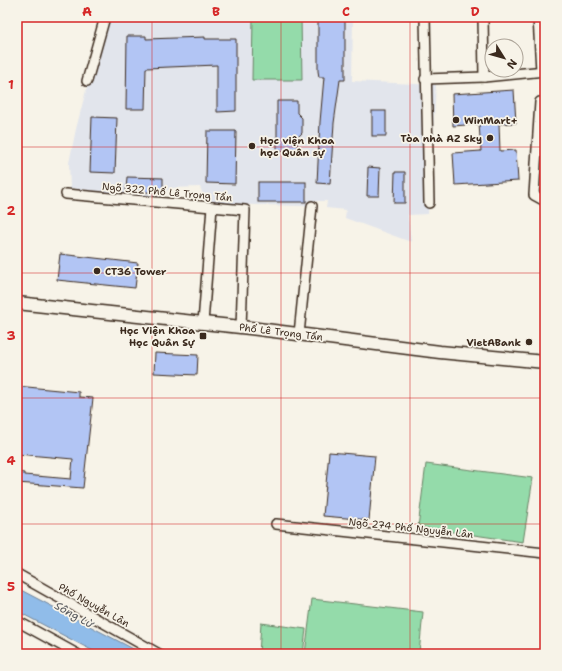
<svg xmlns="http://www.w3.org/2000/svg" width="562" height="671" font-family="'Shantell Sans',sans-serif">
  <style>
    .built { fill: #e2e5ec }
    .green { fill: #94dbaa; stroke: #688264 }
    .water { fill: #90bce9; stroke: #6e8298 }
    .building { fill: #b2c5f4; stroke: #3b2a1e }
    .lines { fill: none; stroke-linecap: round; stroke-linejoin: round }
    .minor-casing { stroke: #3b2a1e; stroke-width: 12 }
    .major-casing { stroke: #3b2a1e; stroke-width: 15 }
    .minor { stroke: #f7f3e8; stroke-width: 9 }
    .major { stroke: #f7f3e8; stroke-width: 12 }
    .grid { fill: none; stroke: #d62828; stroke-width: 1; stroke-opacity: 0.55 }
    .poi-dot { fill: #3b2a1e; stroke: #f7f3e8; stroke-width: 1.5 }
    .labels { text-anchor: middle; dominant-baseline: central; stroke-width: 3.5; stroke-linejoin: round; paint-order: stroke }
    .poi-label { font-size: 10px; font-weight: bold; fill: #3b2a1e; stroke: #f7f3e8; text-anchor: start }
    .street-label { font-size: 10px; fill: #3b2a1e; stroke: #f7f3e8 }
    .water-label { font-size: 11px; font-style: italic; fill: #54565b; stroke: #f7f3e8 }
    .neatline { fill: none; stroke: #d62828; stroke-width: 1.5 }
    .grid-label { font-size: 13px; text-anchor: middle; font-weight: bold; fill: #d62828 }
  </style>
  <rect width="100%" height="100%" fill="#f7f3e8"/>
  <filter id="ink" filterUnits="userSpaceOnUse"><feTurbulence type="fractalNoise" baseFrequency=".025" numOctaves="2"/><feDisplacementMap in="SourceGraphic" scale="8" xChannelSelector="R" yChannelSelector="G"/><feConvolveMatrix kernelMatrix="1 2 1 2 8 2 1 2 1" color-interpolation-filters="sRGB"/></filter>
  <g filter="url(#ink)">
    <!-- built -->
    <g class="built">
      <polygon points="105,17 353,17 352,81 436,85 428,214 408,215 411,242 345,218 346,210 326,208 327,201 308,201 307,206 213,204 205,200 200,187 170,188 159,198 70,188 69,163 76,129"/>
      <polygon points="17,633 23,636 20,654 17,654"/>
    </g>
    <!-- green -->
    <g class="green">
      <polygon points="253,17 301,17 302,80 252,80"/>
      <polygon points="426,464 533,478 523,542 418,527"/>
      <polygon points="312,599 423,612 419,654 305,654"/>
      <polygon points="261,623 306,629 303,654 259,654"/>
    </g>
    <!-- water -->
    <polygon class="water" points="17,588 143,654 99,654 17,611"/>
    <!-- building -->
    <g class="building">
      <polygon points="318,17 345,17 345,80 340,80 334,123 330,184 317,183 320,122 324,77 319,77 318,71"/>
      <polygon points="127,36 146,36 146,39 205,37 205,39 236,39 236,111 217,112 217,65 146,68 145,109 126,109"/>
      <polygon points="514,90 516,123 499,124 500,151 516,150 518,181 455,185 453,153 481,151 479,124 453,126 452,94"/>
      <polygon points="277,101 297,101 297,113 302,118 302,133 298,137 297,152 277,151"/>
      <rect x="372" y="111" width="14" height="25"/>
      <polygon points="92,117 117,118 115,173 90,172"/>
      <polygon points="207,131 236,131 235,184 206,183"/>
      <polygon points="368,167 380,168 379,196 367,196"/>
      <polygon points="395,172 405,172 405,203 394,203"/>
      <polygon points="127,177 163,178 163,193 126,191"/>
      <rect x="258" y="182" width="48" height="20"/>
      <polygon points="60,254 138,263 135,288 57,280"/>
      <polygon points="155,353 198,355 197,375 154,373"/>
      <polygon points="17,386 79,392 79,397 93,398 83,488 17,483 17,472 24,473 24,475 71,479 73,459 17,454"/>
      <polygon points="329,452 375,456 369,520 323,516"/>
    </g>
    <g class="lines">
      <defs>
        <g id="minor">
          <polyline points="425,17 429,203"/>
          <polyline points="483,17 484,77"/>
          <polyline points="538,17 541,71"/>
          <polyline points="425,79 484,77 545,71"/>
          <polyline points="87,81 105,17"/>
          <polyline points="540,102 534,195 545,201"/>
          <polyline points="66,194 245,210 241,328"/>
          <polyline points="203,323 212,207"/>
          <polyline points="299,334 312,206"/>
          <polyline points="276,524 545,553"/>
          <polyline points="17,574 159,654"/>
          <polyline points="17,621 77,654"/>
        </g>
        <polyline id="major" points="17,303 250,328 440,352 545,362"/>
      </defs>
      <!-- minor casing -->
      <use href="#minor" class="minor-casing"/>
      <!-- major casing -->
      <use href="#major" class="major-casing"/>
      <!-- minor -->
      <use href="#minor" class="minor"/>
      <!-- major -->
      <use href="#major" class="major"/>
    </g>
  </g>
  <!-- grid -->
  <path class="grid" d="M 152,17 L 152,654M 281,17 L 281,654M 410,17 L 410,654M 17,147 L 545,147M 17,273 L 545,273M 17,398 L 545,398M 17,524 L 545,524"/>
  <!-- markers -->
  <g class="poi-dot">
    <circle cx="456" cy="120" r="4"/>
    <circle cx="490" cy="138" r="4"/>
    <circle cx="252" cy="146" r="4"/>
    <circle cx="97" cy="271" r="4"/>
    <rect x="199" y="332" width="8" height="8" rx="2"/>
    <circle cx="529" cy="342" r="4"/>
  </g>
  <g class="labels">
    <!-- poi labels -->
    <g class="poi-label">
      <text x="464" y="120">WinMart+</text>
      <text x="482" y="138" text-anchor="end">Tòa nhà AZ Sky</text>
      <text x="260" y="140">Học viện Khoa<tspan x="260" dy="12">học Quân sự</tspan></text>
      <text x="105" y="271">CT36 Tower</text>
      <text x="195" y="330" text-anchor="end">Học Viện Khoa<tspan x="195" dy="12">Học Quân Sự</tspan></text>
      <text x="521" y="342" text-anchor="end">VietABank</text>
    </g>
    <!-- street labels -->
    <g class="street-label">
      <text transform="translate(167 192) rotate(5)">Ngõ 322 Phố Lê Trọng Tấn</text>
      <text transform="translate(281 332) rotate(7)">Phố Lê Trọng Tấn</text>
      <text transform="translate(411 528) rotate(6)">Ngõ 274 Phố Nguyễn Lân</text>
      <text transform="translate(94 605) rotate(29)">Phố Nguyễn Lân</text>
    </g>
    <!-- water labels -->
    <g class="water-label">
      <text transform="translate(74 615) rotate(29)">Sông Lừ</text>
    </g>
  </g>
  <!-- margin -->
  <rect width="562" height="671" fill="none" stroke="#f7f3e8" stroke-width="44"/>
  <!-- north arrow -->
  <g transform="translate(504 58) rotate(127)"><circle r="19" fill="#f7f3e8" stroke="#aca397"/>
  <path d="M0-3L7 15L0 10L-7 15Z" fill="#3b2a1e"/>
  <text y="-6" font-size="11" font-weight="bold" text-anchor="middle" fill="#3b2a1e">N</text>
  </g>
  <rect x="22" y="22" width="518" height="627" class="neatline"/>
  <g class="grid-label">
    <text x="87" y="16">A</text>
    <text x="216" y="16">B</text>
    <text x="346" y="16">C</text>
    <text x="475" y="16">D</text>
    <text x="11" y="89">1</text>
    <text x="11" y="215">2</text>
    <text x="11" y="340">3</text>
    <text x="11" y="465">4</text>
    <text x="11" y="591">5</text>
  </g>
</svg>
